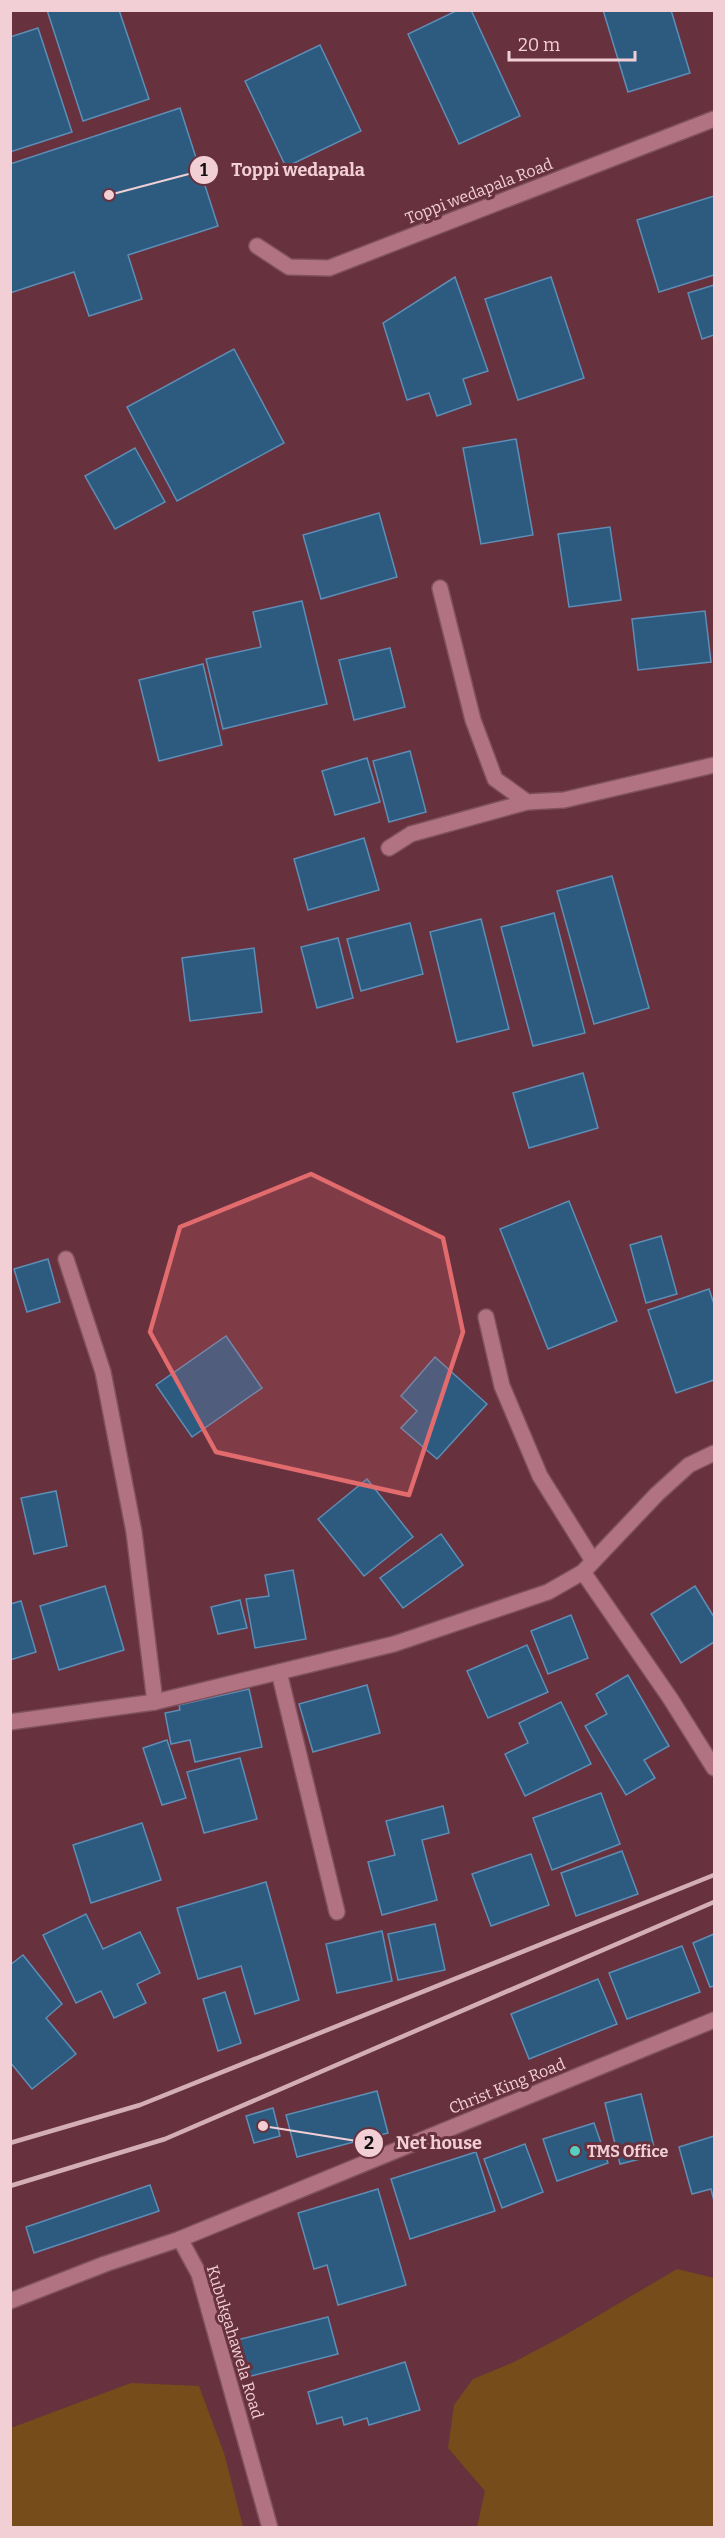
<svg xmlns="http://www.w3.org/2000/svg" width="725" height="2538" font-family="Bitter,serif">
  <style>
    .green { fill: #774c1b }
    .building { fill: #2d5b80; stroke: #5e8db5; stroke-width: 1.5 }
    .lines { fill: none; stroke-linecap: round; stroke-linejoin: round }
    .minor-casing { stroke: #7f515d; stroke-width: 18 }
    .minor { stroke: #b17381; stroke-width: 15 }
    .rail { stroke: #d4aeb6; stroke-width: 4.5 }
    .marked { fill: #e16b6d; fill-opacity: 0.2; stroke: #e16b6d; stroke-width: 4.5; stroke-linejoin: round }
    .poi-dot { fill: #58cec1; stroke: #67313e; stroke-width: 2 }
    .labels { text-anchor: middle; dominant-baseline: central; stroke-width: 6; stroke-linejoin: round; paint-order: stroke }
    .street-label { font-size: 16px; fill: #f1cfd5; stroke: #67313e }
    .poi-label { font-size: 16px; font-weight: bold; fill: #f1cfd5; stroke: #67313e; text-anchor: start }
    .leader { fill: none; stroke: #f1cfd5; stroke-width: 2 }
    .callout-dot { fill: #f1cfd5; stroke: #67313e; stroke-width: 2 }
    .mark-label { font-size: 18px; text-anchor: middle; font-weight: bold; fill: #111 }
    .callout-label { font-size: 18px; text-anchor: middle; font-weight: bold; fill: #f1cfd5; stroke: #67313e; stroke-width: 6; stroke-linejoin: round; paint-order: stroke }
  </style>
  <rect width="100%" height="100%" fill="#67313e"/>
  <!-- green -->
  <g class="green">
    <polygon points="677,2269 714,2278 714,2527 477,2527 485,2491 448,2448 454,2405 473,2379 514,2362 567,2334"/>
    <polygon points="131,2383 199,2386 224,2453 243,2527 11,2527 11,2428"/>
  </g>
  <!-- building -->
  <g class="building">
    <polygon points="47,10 119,10 149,99 83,121"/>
    <polygon points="458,10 471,10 520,116 459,144 408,34"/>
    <polygon points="603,10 671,10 690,73 628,92"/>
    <polygon points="38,28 72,132 10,152 10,37"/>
    <polygon points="320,45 361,131 286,167 245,81"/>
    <polygon points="180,108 218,226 128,255 142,299 89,316 74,272 10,293 10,164"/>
    <polygon points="714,196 714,275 659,292 637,220"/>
    <polygon points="455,277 488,371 463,379 471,404 437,416 429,393 407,400 383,323"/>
    <polygon points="551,277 584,378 518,400 485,299"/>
    <polygon points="714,285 714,335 702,339 688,293"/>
    <polygon points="234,349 284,443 177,501 127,407"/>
    <polygon points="516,439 533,535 481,544 463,448"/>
    <polygon points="135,448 165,502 115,529 85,476"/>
    <polygon points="379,513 397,577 321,599 303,535"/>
    <polygon points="610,527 621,600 569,607 558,534"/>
    <polygon points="302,601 327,704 223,729 206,659 261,647 253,612"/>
    <polygon points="705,611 711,662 638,670 632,619"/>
    <polygon points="390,648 405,707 354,720 339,660"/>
    <polygon points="203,664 222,745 159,761 139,680"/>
    <polygon points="410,751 426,812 389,822 373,761"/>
    <polygon points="367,758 380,802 335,815 322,771"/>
    <polygon points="364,838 379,890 308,910 294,859"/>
    <polygon points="612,876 649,1008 594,1024 557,891"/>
    <polygon points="554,913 585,1033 533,1046 501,927"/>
    <polygon points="481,919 509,1029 457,1042 430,932"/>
    <polygon points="410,923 423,974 361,991 347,939"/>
    <polygon points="338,938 353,998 317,1008 301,947"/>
    <polygon points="254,948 262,1012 190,1021 182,958"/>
    <polygon points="583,1073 598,1128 529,1148 513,1093"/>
    <polygon points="569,1201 617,1321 548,1349 500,1229"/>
    <polygon points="661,1236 677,1294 646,1303 630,1245"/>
    <polygon points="48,1259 60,1302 27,1312 14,1269"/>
    <polygon points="709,1289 714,1304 714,1380 676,1393 648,1310"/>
    <polygon points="226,1336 262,1388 192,1437 156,1385"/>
    <polygon points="435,1357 487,1404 437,1459 401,1428 417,1411 401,1396"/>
    <polygon points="367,1479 413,1537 364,1576 318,1519"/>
    <polygon points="56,1491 67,1546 34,1554 21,1498"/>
    <polygon points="441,1534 463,1565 403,1608 380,1578"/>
    <polygon points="293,1570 306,1639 255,1648 246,1599 269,1596 265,1575"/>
    <polygon points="105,1586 124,1650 59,1670 40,1606"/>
    <polygon points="695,1586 714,1617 714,1642 681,1663 651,1614"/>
    <polygon points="240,1600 247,1628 218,1634 211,1607"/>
    <polygon points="21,1601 36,1652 10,1660 10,1604"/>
    <polygon points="571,1615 588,1658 548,1674 531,1631"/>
    <polygon points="527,1645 548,1692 488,1718 467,1671"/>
    <polygon points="628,1675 669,1746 644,1760 655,1778 626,1795 585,1726 607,1714 596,1694"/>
    <polygon points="367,1685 380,1733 313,1752 299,1704"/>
    <polygon points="249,1689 262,1747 195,1762 190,1740 171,1744 165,1713 180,1710 179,1705"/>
    <polygon points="561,1702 591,1764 525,1796 505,1754 528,1743 519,1723"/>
    <polygon points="167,1740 186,1798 162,1805 143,1748"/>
    <polygon points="240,1758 257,1819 204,1833 187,1772"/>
    <polygon points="601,1793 620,1844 552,1870 533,1818"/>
    <polygon points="443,1806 449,1833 422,1840 437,1900 382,1915 368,1862 395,1855 386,1821"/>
    <polygon points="142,1823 161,1880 91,1903 73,1845"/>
    <polygon points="622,1851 638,1894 576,1916 561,1873"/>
    <polygon points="531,1854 549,1905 491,1926 472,1874"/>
    <polygon points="266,1882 299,2000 255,2014 241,1966 198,1979 177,1908"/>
    <polygon points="86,1914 103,1949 140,1932 160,1973 137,1984 146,2003 114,2018 101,1991 76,2003 43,1935"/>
    <polygon points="435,1924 445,1970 398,1980 388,1934"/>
    <polygon points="382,1931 392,1981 337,1993 326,1944"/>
    <polygon points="714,1934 714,1986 710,1987 693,1943"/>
    <polygon points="682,1946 700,1992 627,2019 609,1973"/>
    <polygon points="23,1955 62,2004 46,2018 76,2054 32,2089 10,2062 10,1965"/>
    <polygon points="598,1979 617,2024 529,2059 511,2014"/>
    <polygon points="225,1992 241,2043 218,2051 203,1999"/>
    <polygon points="377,2091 388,2133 297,2157 286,2115"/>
    <polygon points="641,2094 656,2155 620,2164 605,2103"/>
    <polygon points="273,2108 280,2136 254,2143 246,2116"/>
    <polygon points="594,2123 608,2163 557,2181 543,2139"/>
    <polygon points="714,2136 714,2201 711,2189 692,2194 679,2147"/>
    <polygon points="525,2144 543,2192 502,2208 484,2159"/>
    <polygon points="476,2152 495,2211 410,2239 391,2179"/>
    <polygon points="150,2185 159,2211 34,2253 26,2227"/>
    <polygon points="378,2189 406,2285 338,2305 327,2265 314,2269 298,2213"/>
    <polygon points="328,2317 338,2354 247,2377 237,2340"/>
    <polygon points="405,2362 420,2410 369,2425 367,2418 344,2425 342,2417 317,2424 308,2392"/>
  </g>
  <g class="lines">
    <defs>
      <g id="minor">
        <polyline points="257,246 289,267 329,268 714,119"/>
        <polyline points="440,588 473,720 495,779 527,802 564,800 714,765"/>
        <polyline points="389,848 411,834 527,802"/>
        <polyline points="66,1259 103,1372 134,1532 155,1702"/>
        <polyline points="486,1317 502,1386 540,1476 593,1561"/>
        <polyline points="583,1572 670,1698 714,1768"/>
        <polyline points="279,1672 337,1912"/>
        <polyline points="10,1722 155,1702 394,1644 548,1592 583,1572 657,1494 689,1465 714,1453"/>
        <polyline points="180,2239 714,2020"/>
        <polyline points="10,2301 105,2264 180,2239 199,2274 270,2528"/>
      </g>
    </defs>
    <!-- minor casing -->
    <use href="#minor" class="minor-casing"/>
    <!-- minor -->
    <use href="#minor" class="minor"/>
    <!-- rail -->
    <g class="rail">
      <polyline points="10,2143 140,2105 714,1875"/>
      <polyline points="10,2186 165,2139 714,1902"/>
    </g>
  </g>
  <!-- marked area -->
  <path class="marked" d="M 311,1174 L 443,1238 L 463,1332 L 409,1495 L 216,1452 L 150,1332 L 180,1227 Z"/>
  <!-- markers -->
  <circle class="poi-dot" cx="575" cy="2151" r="6"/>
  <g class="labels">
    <!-- street labels -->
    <g class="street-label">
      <text transform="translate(479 191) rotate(-21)">Toppi wedapala Road</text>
      <text transform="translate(507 2086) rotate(-22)">Christ King Road</text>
      <text transform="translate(235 2342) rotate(73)">Kubukgahawela Road</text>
    </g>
    <!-- poi labels -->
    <g class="poi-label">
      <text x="587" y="2151">TMS Office</text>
    </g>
  </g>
  <!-- callouts -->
  <path class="leader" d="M109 195L204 170M263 2126L369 2143"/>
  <g class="callout-dot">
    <circle cx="109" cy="195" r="6"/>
    <circle cx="263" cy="2126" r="6"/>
    <circle cx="204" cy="170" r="15"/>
    <circle cx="369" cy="2143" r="15"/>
  </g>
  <g class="mark-label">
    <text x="204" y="176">1</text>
    <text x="369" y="2149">2</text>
  </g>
  <g class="callout-label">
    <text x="298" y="176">Toppi wedapala</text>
    <text x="439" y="2149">Net house</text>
  </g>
  <!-- border -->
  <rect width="725" height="2538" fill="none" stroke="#f1cfd5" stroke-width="24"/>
  <!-- scale -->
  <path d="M509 51v9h126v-9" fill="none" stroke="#f1cfd5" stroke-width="3"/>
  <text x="518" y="51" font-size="18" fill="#f1cfd5" stroke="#67313e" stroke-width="4.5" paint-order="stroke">20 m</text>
</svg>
